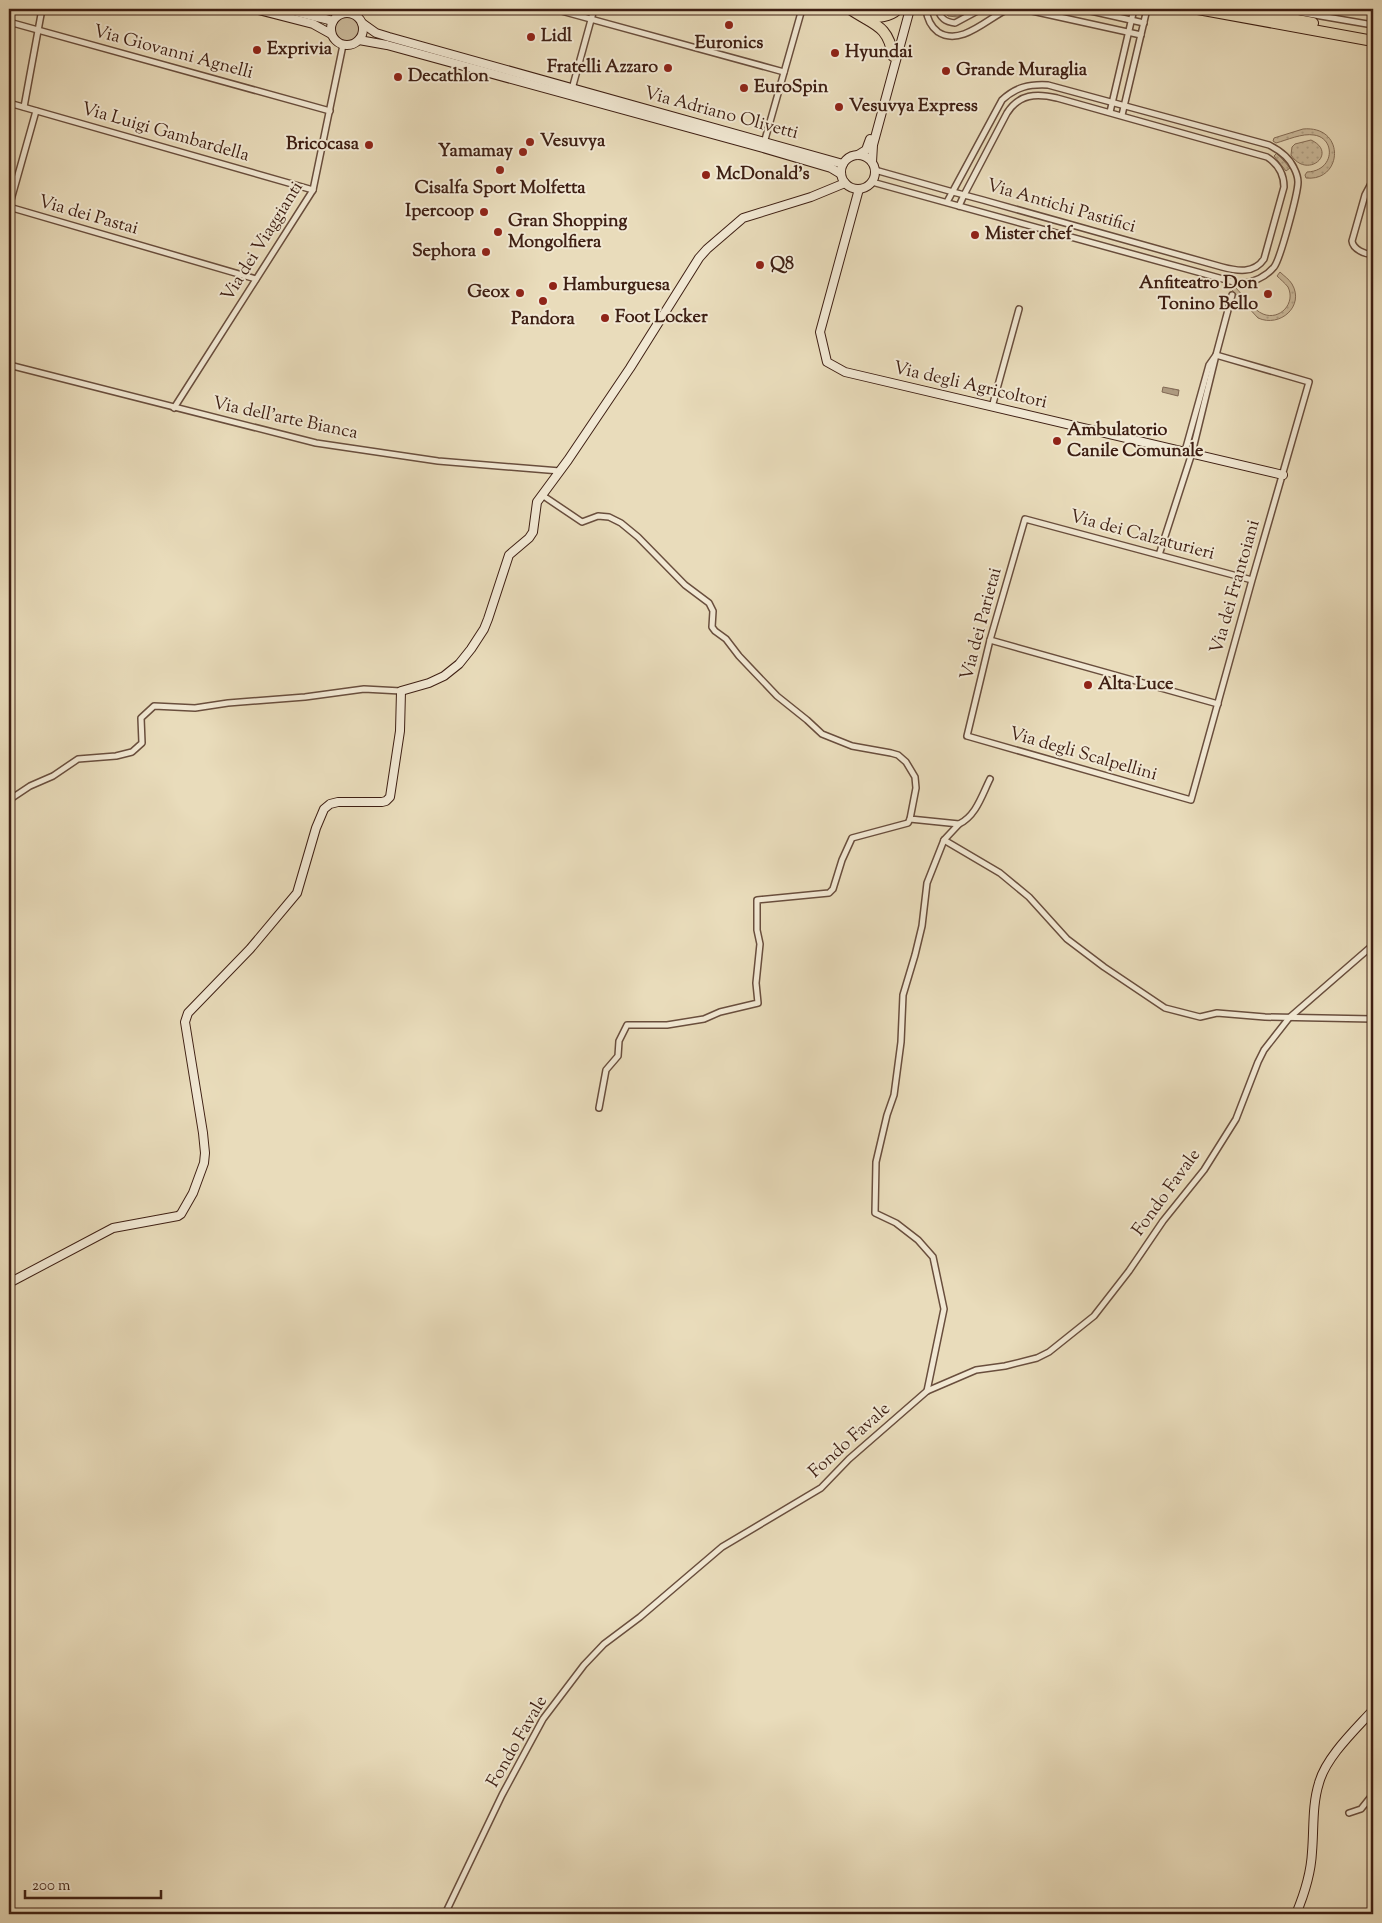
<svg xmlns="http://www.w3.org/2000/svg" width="1382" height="1923" font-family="'Sorts Mill Goudy',serif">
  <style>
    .grass { fill: #ccbc9e; stroke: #856e58 }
    .forest { fill: url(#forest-firs); stroke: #856e58 }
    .park { fill: url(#park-dots); stroke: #856e58 }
    .water { fill: url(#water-ripples); stroke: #826a56 }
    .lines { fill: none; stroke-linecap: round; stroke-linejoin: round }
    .street-casing { stroke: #694e3d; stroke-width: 8 }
    .secondary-casing { stroke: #3e1f13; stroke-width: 10 }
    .highway-casing { stroke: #3e1f13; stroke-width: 12 }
    .street { stroke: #f1e8d3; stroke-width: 5 }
    .secondary { stroke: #f1e8d3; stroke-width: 8 }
    .highway { stroke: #e9dcbb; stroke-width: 10 }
    .poi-dot { fill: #8f2418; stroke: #f1e8d3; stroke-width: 2 }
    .labels { text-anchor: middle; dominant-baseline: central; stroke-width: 4; stroke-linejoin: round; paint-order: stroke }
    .poi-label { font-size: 18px; font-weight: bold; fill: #3e1f13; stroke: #f1e8d3; text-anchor: start }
    .street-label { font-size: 18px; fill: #3e1f13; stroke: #f1e8d3 }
  </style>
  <defs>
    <pattern id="forest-firs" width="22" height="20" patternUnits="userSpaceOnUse" patternTransform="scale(1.25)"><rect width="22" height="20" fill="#ccbc9e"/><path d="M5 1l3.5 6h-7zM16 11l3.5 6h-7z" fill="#b0a187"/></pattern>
    <pattern id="park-dots" width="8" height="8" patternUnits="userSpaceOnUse" patternTransform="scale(1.25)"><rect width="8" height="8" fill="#ccbc9e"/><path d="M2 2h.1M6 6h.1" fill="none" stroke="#b0a187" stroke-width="1.8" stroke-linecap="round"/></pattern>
    <pattern id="water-ripples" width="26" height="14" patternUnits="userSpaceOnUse" patternTransform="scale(1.25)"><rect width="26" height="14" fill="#af9c82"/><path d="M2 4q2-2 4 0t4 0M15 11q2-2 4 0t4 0" fill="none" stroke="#907f69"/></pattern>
  </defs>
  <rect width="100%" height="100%" fill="#e9dcbb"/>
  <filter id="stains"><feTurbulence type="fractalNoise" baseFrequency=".004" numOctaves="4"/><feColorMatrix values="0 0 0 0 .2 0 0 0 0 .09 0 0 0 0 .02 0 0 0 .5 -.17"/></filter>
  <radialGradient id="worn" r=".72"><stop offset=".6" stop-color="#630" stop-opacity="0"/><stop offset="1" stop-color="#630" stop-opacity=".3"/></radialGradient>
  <!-- grass -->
  <circle class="grass" cx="347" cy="28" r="13"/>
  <!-- forest -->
  <polygon class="forest" points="943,9 974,9 957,17 948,16"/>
  <!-- park -->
  <g class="park">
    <path d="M 1303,129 C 1346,125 1343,182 1306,178 L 1305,175 L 1307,172 C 1335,171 1336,138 1314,135 C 1302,133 1287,140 1276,143 L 1273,141 L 1274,138 Z"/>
    <path d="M 1311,140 C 1339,153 1307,180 1291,155 L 1292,147 L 1295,144 Z"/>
    <polygon points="1277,153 1290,168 1286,171 1274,156"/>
    <path d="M 1280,272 C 1284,276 1289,279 1292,284 C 1305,306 1280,328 1258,318 L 1231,289 L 1235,287 C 1243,295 1253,310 1263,314 C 1280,321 1296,303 1288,287 C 1285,283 1280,279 1277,276 Z"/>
  </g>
  <!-- water -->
  <polygon class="water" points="1163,387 1179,390 1178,396 1162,392"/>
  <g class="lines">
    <defs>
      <g id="street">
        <polyline points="554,9 784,72"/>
        <path d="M 926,9 C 927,18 930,26 938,32 C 961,47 988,18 1008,9"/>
        <path d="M 938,9 C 940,18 945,22 955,23 L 981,9"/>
        <polyline points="1023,9 1141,35"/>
        <polyline points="1082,9 1144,23"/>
        <polyline points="1280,9 1373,25"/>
        <polyline points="9,22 330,111"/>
        <polyline points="572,89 594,9"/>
        <polyline points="9,103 313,190"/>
        <polyline points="24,107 42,9"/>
        <polyline points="36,111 9,207 256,279"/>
        <polyline points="1110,112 1134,9"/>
        <polyline points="1122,115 1147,9"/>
        <polyline points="764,143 802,9"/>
        <path d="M 875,170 L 953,192 L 983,200 L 1222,267 C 1237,271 1254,274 1264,259 L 1284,187 C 1284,173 1278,164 1267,157 L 1057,98 C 1036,93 1019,94 1007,113 L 964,195 L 959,206"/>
        <path d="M 1373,180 L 1365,195 L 1352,241 C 1353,249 1365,255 1373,254"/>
        <path d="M 872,182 L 1241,284 C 1254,282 1265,278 1274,267 C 1280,260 1298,193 1298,182 C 1298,178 1296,172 1294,168 C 1289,157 1279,150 1269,145 L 1048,85 C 1029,84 1016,87 1002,100 L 947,202"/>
        <polyline points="9,365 316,443 438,461 560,471"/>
        <polyline points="992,407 1019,309"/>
        <polyline points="174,408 313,190 343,45"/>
        <polyline points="1185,451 1209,365 1216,355 1232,295"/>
        <polyline points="542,495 582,522 598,516 609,517 621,523 638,537 685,585 709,603 713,611 712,627 715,631 726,639 739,656 777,696 807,720 822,734 852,746 891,753 898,755 906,762 915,777 916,788 910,819 959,824 944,840 1000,873 1029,897 1067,939 1104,967 1165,1008 1200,1017 1217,1013 1265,1017 1373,1019"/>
        <polyline points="1159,555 1192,453 1216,355 1309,382 1252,580 1191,800 967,736 990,640 1025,519 1252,580"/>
        <polyline points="990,640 1218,704"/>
        <polyline points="9,800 30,786 53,776 78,759 116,756 132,752 142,743 141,718 154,706 195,708 228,703 305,697 364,689 401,691"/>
        <path d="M 959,824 C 976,816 982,795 990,779"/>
        <polyline points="599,1108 606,1070 618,1056 619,1041 627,1025 667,1025 704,1019 720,1012 758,1003 756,983 760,944 757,930 757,900 829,893 833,889 842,860 852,838 908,823 910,819"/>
        <polyline points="927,1391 944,1309 933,1257 918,1240 896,1223 875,1213 876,1162 887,1115 894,1095 901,1042 903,995 915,955 922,926 927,883 944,840"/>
        <polyline points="1349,1813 1361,1809 1373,1794"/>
        <polyline points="445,1914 502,1795 543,1719 584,1665 604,1644 640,1617 722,1547 821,1488 849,1459 927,1391 976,1370 1005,1366 1037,1358 1049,1352 1094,1316 1129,1271 1163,1221 1204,1170 1236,1119 1258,1062 1264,1050 1289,1018 1373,945"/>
      </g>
      <g id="secondary">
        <polyline points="255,9 313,24 331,34"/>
        <polyline points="286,9 333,21"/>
        <circle cx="347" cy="29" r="16"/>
        <polyline points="362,23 376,33 389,37 843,164"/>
        <polyline points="359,40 387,45 763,148 831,168 841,174"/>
        <circle cx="858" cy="172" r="17"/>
        <polyline points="858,155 866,150 870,139"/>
        <polyline points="872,162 873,145 910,9"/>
        <polyline points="859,189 820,332 827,362 845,372 1283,475"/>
        <polyline points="9,1283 113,1228 178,1216 181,1214 193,1193 204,1163 205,1153 203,1133 185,1022 188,1013 250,949 297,893 316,828 324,809 330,804 338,802 382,802 386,801 390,797 400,731 401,691 429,683 444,676 459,664 471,649 484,629 488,619 509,555 529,538 533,532 537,502 568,460 630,368 699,258 707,249 743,218 811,197 845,183"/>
        <path d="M 1296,1914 C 1304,1895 1311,1873 1312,1852 C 1314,1829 1312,1805 1319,1783 C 1326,1757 1355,1730 1373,1710"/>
      </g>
      <g id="highway">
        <path d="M 850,9 C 873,25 888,24 893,56"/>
        <polyline points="1198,9 1373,41"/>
        <polyline points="1240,9 1313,23"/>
        <path d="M 864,17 C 877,17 888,18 898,9"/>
      </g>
    </defs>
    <!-- street casing -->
    <use href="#street" class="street-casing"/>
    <!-- secondary casing -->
    <use href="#secondary" class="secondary-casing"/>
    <!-- highway casing -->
    <use href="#highway" class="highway-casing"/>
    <!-- street -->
    <use href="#street" class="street"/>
    <!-- secondary -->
    <use href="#secondary" class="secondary"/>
    <!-- highway -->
    <use href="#highway" class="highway"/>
  </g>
  <!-- markers -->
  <g class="poi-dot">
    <circle cx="729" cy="25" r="5"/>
    <circle cx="531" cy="37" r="5"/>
    <circle cx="257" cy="50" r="5"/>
    <circle cx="835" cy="53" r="5"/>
    <circle cx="668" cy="68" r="5"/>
    <circle cx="946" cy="71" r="5"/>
    <circle cx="398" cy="77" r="5"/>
    <circle cx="744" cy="88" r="5"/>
    <circle cx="839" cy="107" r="5"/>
    <circle cx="530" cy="142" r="5"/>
    <circle cx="369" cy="145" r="5"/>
    <circle cx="523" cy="152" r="5"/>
    <circle cx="500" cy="170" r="5"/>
    <circle cx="706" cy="175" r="5"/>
    <circle cx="484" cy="212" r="5"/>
    <circle cx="498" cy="232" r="5"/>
    <circle cx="975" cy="235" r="5"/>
    <circle cx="486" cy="252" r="5"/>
    <circle cx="760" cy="265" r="5"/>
    <circle cx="553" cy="286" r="5"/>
    <circle cx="520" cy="293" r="5"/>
    <circle cx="1268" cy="294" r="5"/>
    <circle cx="543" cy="301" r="5"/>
    <circle cx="605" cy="318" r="5"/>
    <circle cx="1057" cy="441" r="5"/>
    <circle cx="1088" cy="685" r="5"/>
  </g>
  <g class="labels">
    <!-- poi labels -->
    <g class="poi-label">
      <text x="541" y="37">Lidl</text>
      <text x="729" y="44" text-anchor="middle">Euronics</text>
      <text x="267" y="50">Exprivia</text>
      <text x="845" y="53">Hyundai</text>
      <text x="658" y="68" text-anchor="end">Fratelli Azzaro</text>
      <text x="956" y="71">Grande Muraglia</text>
      <text x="408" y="77">Decathlon</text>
      <text x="754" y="88">EuroSpin</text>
      <text x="849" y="107">Vesuvya Express</text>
      <text x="540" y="142">Vesuvya</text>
      <text x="359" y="145" text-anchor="end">Bricocasa</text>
      <text x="513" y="152" text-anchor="end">Yamamay</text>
      <text x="716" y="175">McDonald's</text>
      <text x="500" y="189" text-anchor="middle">Cisalfa Sport Molfetta</text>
      <text x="474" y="212" text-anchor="end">Ipercoop</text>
      <text x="508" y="222">Gran Shopping<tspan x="508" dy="21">Mongolfiera</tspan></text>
      <text x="985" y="235">Mister chef</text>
      <text x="476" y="252" text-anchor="end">Sephora</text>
      <text x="770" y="265">Q8</text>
      <text x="1258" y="284" text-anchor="end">Anfiteatro Don<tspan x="1258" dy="21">Tonino Bello</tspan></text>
      <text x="563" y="286">Hamburguesa</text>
      <text x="510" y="293" text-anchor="end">Geox</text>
      <text x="615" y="318">Foot Locker</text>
      <text x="543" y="320" text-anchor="middle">Pandora</text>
      <text x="1067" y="431">Ambulatorio<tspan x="1067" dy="21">Canile Comunale</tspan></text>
      <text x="1098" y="685">Alta Luce</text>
    </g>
    <!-- street labels -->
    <g class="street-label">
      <text transform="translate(173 53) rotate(15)">Via Giovanni Agnelli</text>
      <text transform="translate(721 114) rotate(15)">Via Adriano Olivetti</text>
      <text transform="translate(165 133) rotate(16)">Via Luigi Gambardella</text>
      <text transform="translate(1061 207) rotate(16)">Via Antichi Pastifici</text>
      <text transform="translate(88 216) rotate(16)">Via dei Pastai</text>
      <text transform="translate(263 242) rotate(-58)">Via dei Viaggianti</text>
      <text transform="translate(970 386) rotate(13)">Via degli Agricoltori</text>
      <text transform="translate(285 419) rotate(12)">Via dell'arte Bianca</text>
      <text transform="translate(1142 536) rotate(15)">Via dei Calzaturieri</text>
      <text transform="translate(1236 587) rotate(-74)">Via dei Frantoiani</text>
      <text transform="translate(982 624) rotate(-75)">Via dei Parietai</text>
      <text transform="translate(1083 755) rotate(16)">Via degli Scalpellini</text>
      <text transform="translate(1167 1193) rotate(-54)">Fondo Favale</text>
      <text transform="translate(850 1441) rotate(-42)">Fondo Favale</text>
      <text transform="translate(518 1742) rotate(-60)">Fondo Favale</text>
    </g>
  </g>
  <!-- margin -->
  <rect width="1382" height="1923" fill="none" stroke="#e9dcbb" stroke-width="30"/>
  <rect x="10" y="10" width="1362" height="1903" fill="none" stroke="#3e1f13" stroke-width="2.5"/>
  <rect x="15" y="15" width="1352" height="1893" fill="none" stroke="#3e1f13"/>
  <!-- scale -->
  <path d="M25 1890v8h136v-8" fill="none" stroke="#3e1f13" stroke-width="2.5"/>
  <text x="32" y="1890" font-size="15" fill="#3e1f13" stroke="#f1e8d3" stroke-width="4" paint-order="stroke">200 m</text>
  <rect width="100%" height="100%" filter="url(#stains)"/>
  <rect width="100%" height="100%" fill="url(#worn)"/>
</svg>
